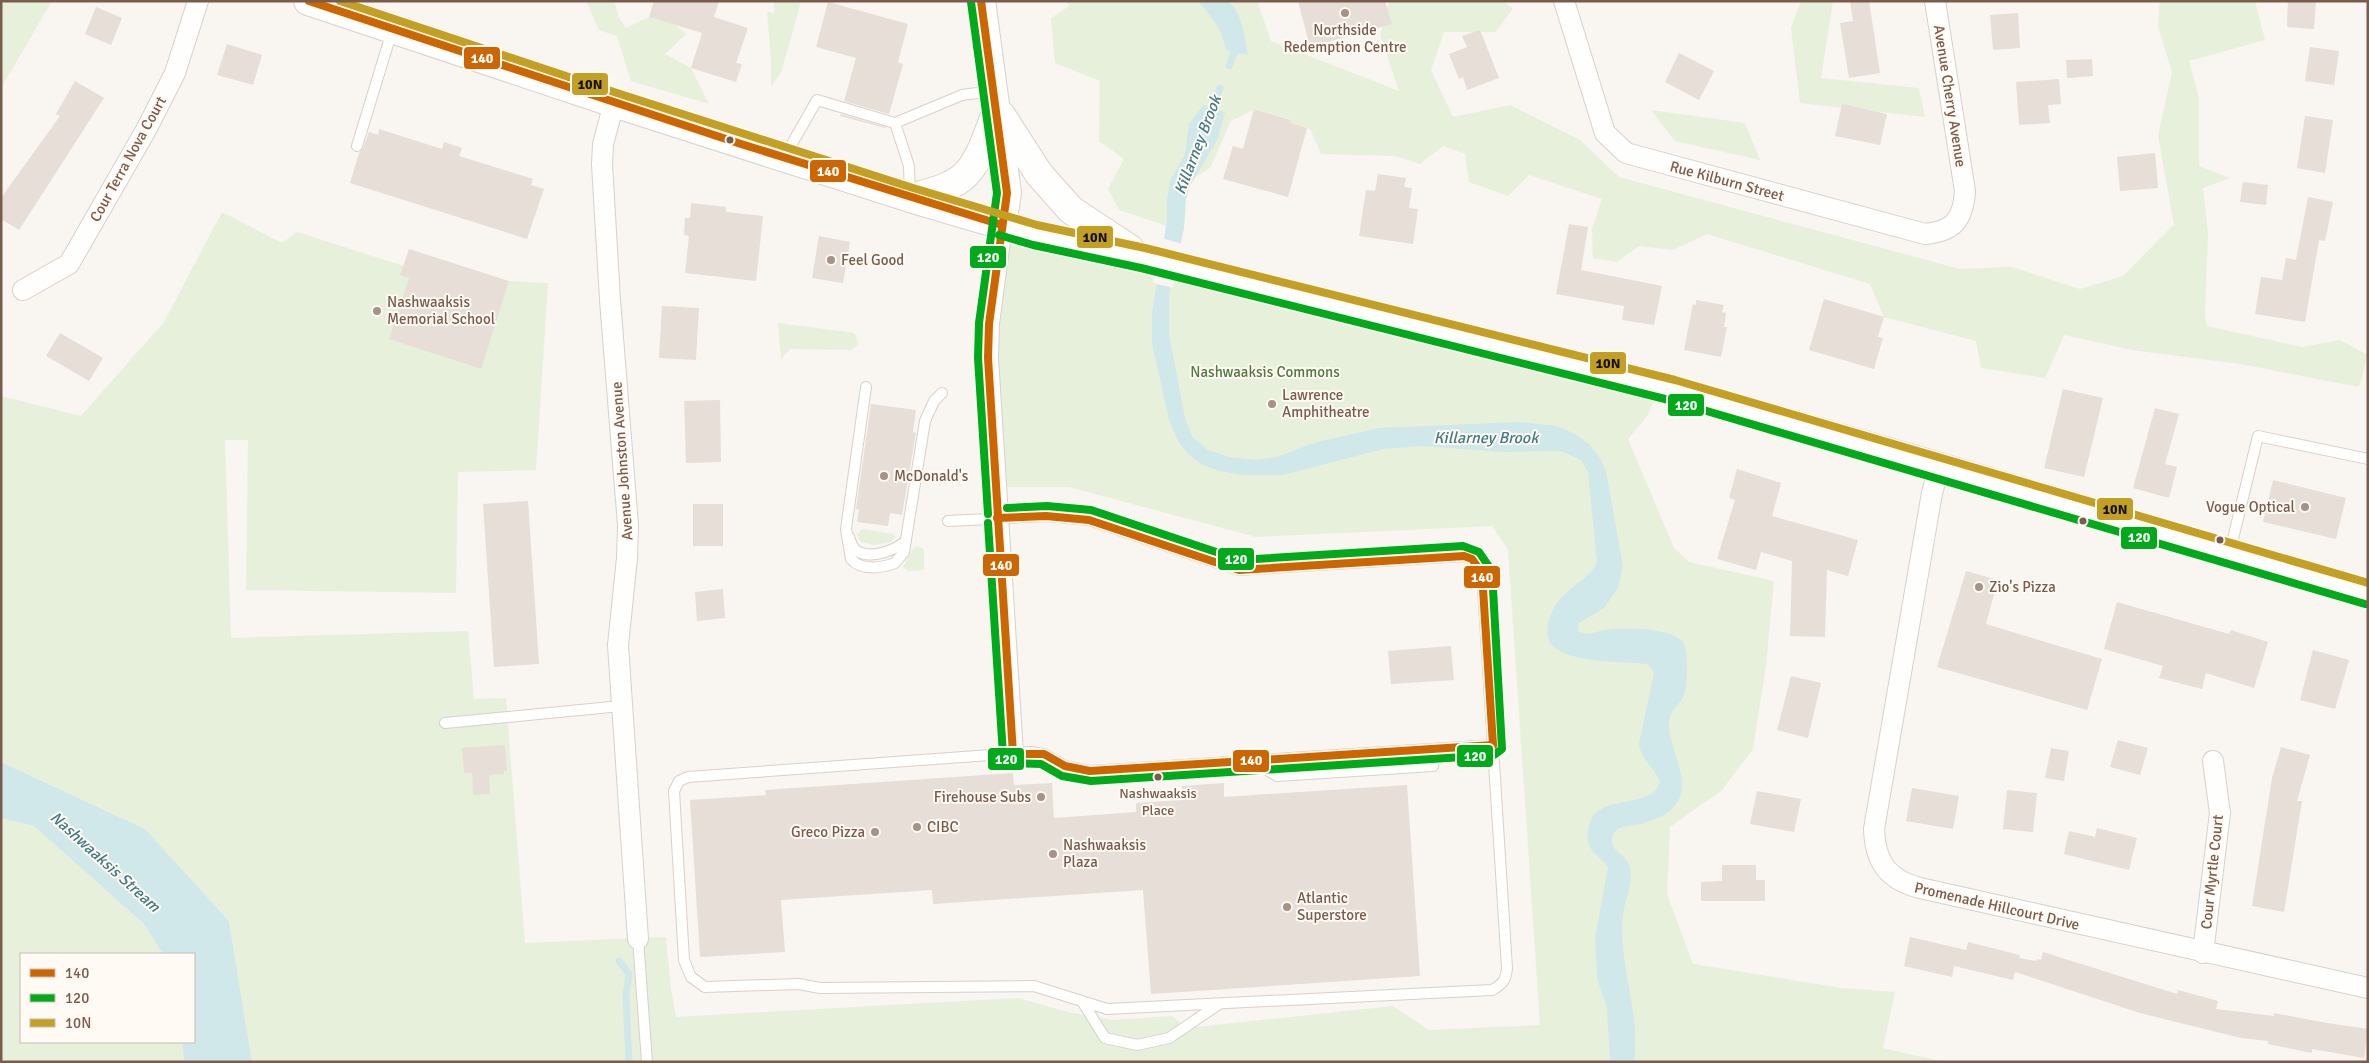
<svg xmlns="http://www.w3.org/2000/svg" width="2369" height="1063" font-family="Signika,sans-serif">
  <style>
    .green { fill: #e7f0db }
    .water { fill: #d0e8ea }
    .pier { fill: #f9f5f0 }
    .lines { fill: none; stroke-linecap: round; stroke-linejoin: round }
    .stream { stroke: #d0e8ea; stroke-width: 7 }
    .building { fill: #e6ded7 }
    .lane-casing { stroke: #d7d1cb; stroke-width: 12 }
    .street-casing { stroke: #d7d1cb; stroke-width: 22 }
    .secondary-casing { stroke: #d9d2cb; stroke-width: 30 }
    .lane { stroke: #fefefd; stroke-width: 10 }
    .street { stroke: #fefefd; stroke-width: 20 }
    .secondary { stroke: #fefefd; stroke-width: 28 }
    .bus-1-casing { stroke: #fffaf3; stroke-width: 11 }
    .bus-2-casing { stroke: #fffaf3; stroke-width: 11 }
    .bus-3-casing { stroke: #fffaf3; stroke-width: 11 }
    .bus-1 { stroke: #c60; stroke-width: 8 }
    .bus-2 { stroke: #00aa1a; stroke-width: 8 }
    .bus-3 { stroke: #c39f23; stroke-width: 8 }
    .poi-dot { fill: #a69286; stroke: #fffaf3; stroke-width: 2 }
    .bus-dot { fill: #7a5c4d; stroke: #fffaf3; stroke-width: 2 }
    .labels { text-anchor: middle; dominant-baseline: central; stroke-width: 4; stroke-linejoin: round; paint-order: stroke }
    .bus-label { font-size: 14px; fill: #7a5c4d; stroke: #fffaf3 }
    .poi-label { font-size: 15px; fill: #7a5c4d; stroke: #fffaf3; text-anchor: start }
    .street-label { font-size: 15px; fill: #7a5c4d; stroke: #fffaf3 }
    .park-label { font-size: 15px; fill: #537a41; stroke: #fffaf3 }
    .water-label { font-size: 16px; font-style: italic; fill: #437c86; stroke: #fffaf3 }
    .line-badge { stroke: #fffaf3; stroke-width: 2 }
    .badge-label { font-size: 14px; text-anchor: middle; font-weight: bold; fill: #fff }
    .pale-badge-label { font-size: 14px; text-anchor: middle; font-weight: bold; fill: #111 }
  </style>
  <rect width="100%" height="100%" fill="#f9f5f0"/>
  <!-- green -->
  <g class="green">
    <polygon points="1,1 52,1 1,88"/>
    <polygon points="586,1 614,1 619,18 626,28 649,17 675,25 686,34 665,54 691,68 709,104 631,81 617,36 599,30"/>
    <polygon points="774,1 800,1 800,5 781,73 771,86 771,60 767,11 774,14"/>
    <polygon points="1066,1 1257,1 1271,41 1399,91 1380,35 1389,1 1504,1 1513,9 1495,32 1444,32 1431,70 1453,117 1510,105 1580,140 1619,177 1960,269 2012,267 2080,289 2123,276 2174,224 2158,136 2172,72 2158,26 2160,1 2255,1 2265,40 2189,61 2199,98 2199,166 2230,178 2203,188 2208,233 2205,315 2207,326 2302,347 2340,340 2368,355 2359,387 2240,364 2132,350 2064,335 2045,378 1981,368 1976,341 1884,317 1870,284 1707,234 1673,250 1639,246 1617,262 1593,258 1592,229 1602,199 1529,175 1508,196 1469,182 1465,154 1443,146 1420,164 1396,156 1321,154 1310,129 1290,123 1291,119 1255,109 1231,121 1210,168 1179,187 1173,228 1119,210 1108,189 1124,159 1099,141 1100,81 1055,63 1051,18 1069,6"/>
    <polygon points="1801,1 1833,1 1821,78 1919,88 1925,117 1800,103 1791,28"/>
    <polygon points="1651,110 1745,123 1760,160 1675,141"/>
    <polygon points="222,212 282,243 297,232 404,266 401,275 409,278 390,339 480,369 509,281 548,283 536,470 458,472 456,593 246,590 248,440 225,440 231,638 468,631 474,699 506,698 525,943 666,937 671,990 676,1017 1018,998 1068,1012 1112,1020 1172,1016 1187,1028 1393,1006 1429,1030 1540,1025 1508,550 1492,526 1256,537 1069,487 996,487 988,358 1002,225 1661,387 1647,416 1628,439 1674,548 1689,562 1774,581 1766,665 1753,749 1722,790 1670,827 1667,894 1693,964 1841,988 1895,992 1883,1048 1945,1062 252,1062 229,921 145,829 1,762 1,396 81,416 164,322"/>
    <polygon points="778,323 855,333 858,344 851,350 790,349 781,359"/>
    <polygon points="862,529 894,534 895,537 891,542 874,545 861,542 857,535"/>
    <polygon points="918,546 924,549 924,570 909,571 903,567 912,550"/>
    <polygon points="1,818 34,826 144,924 163,954 21,954 21,1042 182,1042 184,1062 1,1062"/>
  </g>
  <!-- water -->
  <g class="water">
    <path d="M 1198,1 C 1207,1 1218,0 1226,1 C 1241,5 1246,43 1248,55 L 1226,50 C 1222,29 1212,17 1198,1 Z"/>
    <path d="M 1203,105 L 1225,112 L 1218,138 L 1190,186 L 1186,200 L 1184,228 L 1169,296 L 1169,334 L 1185,418 L 1192,436 L 1208,450 L 1229,457 L 1256,460 L 1277,457 L 1317,442 L 1379,428 L 1518,422 L 1557,426 L 1575,434 L 1589,444 L 1600,458 L 1606,471 L 1623,566 L 1618,588 L 1604,608 L 1579,623 L 1578,631 C 1589,637 1595,631 1606,630 C 1623,627 1672,628 1683,642 C 1689,651 1688,689 1683,698 C 1677,707 1669,711 1669,724 C 1668,749 1695,782 1674,807 C 1667,815 1654,820 1644,823 C 1633,827 1612,823 1612,841 C 1612,852 1628,856 1630,868 C 1634,883 1624,900 1623,916 C 1618,965 1641,1012 1634,1062 L 1610,1062 L 1607,1008 L 1597,978 L 1595,938 L 1608,868 C 1603,858 1592,855 1589,844 C 1586,838 1588,831 1589,825 C 1596,796 1637,807 1655,791 C 1657,789 1659,783 1660,781 C 1654,767 1641,760 1639,744 L 1654,673 L 1648,664 C 1626,662 1567,663 1552,645 C 1547,640 1547,631 1548,624 C 1551,612 1556,602 1565,594 C 1576,583 1591,577 1597,562 L 1588,472 L 1581,460 L 1561,451 L 1504,452 L 1422,446 L 1383,449 L 1283,475 L 1243,475 L 1219,471 L 1201,464 L 1188,454 L 1178,441 L 1169,420 L 1152,343 L 1152,313 L 1167,220 L 1167,200 L 1170,181 L 1185,154 L 1189,124 Z"/>
    <polygon points="1,762 145,829 229,921 252,1062 184,1062 182,1042 194,1042 194,954 163,954 144,924 34,826 1,818"/>
  </g>
  <!-- pier -->
  <polygon class="pier" points="1161,238 1183,244 1173,288 1153,283"/>
  <g class="lines">
    <!-- stream -->
    <g class="stream">
      <polyline points="1229,66 1234,53 1232,46"/>
      <polyline points="1208,116 1220,88"/>
      <polyline points="619,961 629,974 626,995 629,1062"/>
    </g>
  </g>
  <!-- building -->
  <g class="building">
    <polygon points="654,1 719,1 714,17 748,28 736,63 742,64 736,82 691,68 702,33 649,17"/>
    <polygon points="1298,1 1385,1 1392,24 1310,47"/>
    <polygon points="1850,1 1869,1 1880,73 1849,78 1840,23 1853,21"/>
    <polygon points="2288,1 2316,1 2314,29 2287,27"/>
    <polygon points="828,2 908,24 898,62 903,64 889,114 844,101 856,58 816,47"/>
    <polygon points="96,7 122,18 111,45 85,34"/>
    <polygon points="2018,13 2020,48 1993,50 1990,15"/>
    <polygon points="1480,30 1499,78 1467,90 1463,77 1459,79 1449,54 1467,47 1462,36"/>
    <polygon points="227,44 262,55 253,85 217,75"/>
    <polygon points="2310,47 2339,51 2334,85 2305,81"/>
    <polygon points="1679,53 1714,71 1699,100 1665,82"/>
    <polygon points="2092,59 2093,76 2067,78 2066,60"/>
    <polygon points="2059,79 2061,104 2048,105 2050,123 2019,125 2016,82"/>
    <polygon points="75,81 104,98 19,230 1,219 1,198 60,116 56,114"/>
    <polygon points="1842,104 1887,114 1880,145 1835,136"/>
    <polygon points="1254,109 1291,120 1290,123 1307,128 1288,197 1223,179 1233,146 1243,149"/>
    <polygon points="841,114 886,127 885,128 840,116"/>
    <polygon points="2305,116 2333,120 2325,173 2297,168"/>
    <polygon points="379,129 442,149 444,142 462,148 459,156 533,179 531,185 544,189 527,239 350,183 359,153 363,148 369,132 378,135"/>
    <polygon points="2155,153 2158,188 2120,191 2117,157"/>
    <polygon points="1378,174 1406,178 1404,187 1412,188 1409,208 1418,209 1413,244 1359,236 1366,190 1375,191"/>
    <polygon points="2243,182 2268,185 2266,205 2240,202"/>
    <polygon points="2308,197 2333,202 2325,241 2319,240 2305,322 2255,314 2261,277 2282,280 2286,258 2296,260"/>
    <polygon points="691,203 726,207 726,212 763,216 756,281 685,273 689,236 684,235 685,218 690,218"/>
    <polygon points="1569,224 1588,227 1581,270 1662,286 1654,325 1622,320 1624,306 1556,294"/>
    <polygon points="819,236 850,242 843,283 812,278"/>
    <polygon points="409,249 509,281 481,369 389,339 409,278 400,275"/>
    <polygon points="1824,299 1884,317 1878,337 1883,338 1874,369 1809,350"/>
    <polygon points="1696,300 1724,305 1722,312 1726,313 1724,327 1727,327 1721,357 1684,350 1693,304 1696,305"/>
    <polygon points="662,306 699,308 696,360 659,358"/>
    <polygon points="60,333 103,358 89,381 46,356"/>
    <polygon points="2063,389 2103,398 2084,477 2044,468"/>
    <polygon points="720,400 721,462 686,463 684,401"/>
    <polygon points="871,404 916,410 913,432 916,433 902,515 890,513 888,526 857,522 859,510 856,509"/>
    <polygon points="2155,408 2179,414 2165,464 2177,467 2169,498 2133,488"/>
    <polygon points="1737,469 1781,483 1772,516 1858,540 1848,576 1827,570 1825,637 1790,636 1792,561 1761,552 1756,570 1717,559 1735,500 1729,498"/>
    <polygon points="2273,480 2346,498 2336,539 2263,522"/>
    <polygon points="528,501 539,664 494,667 483,504"/>
    <rect x="693" y="504" width="30" height="42"/>
    <polygon points="1966,571 1998,580 1986,624 2102,659 2087,710 1937,667"/>
    <polygon points="723,589 725,618 697,621 695,592"/>
    <polygon points="2117,602 2229,634 2231,630 2268,642 2254,688 2206,673 2202,689 2159,678 2163,666 2104,649"/>
    <polygon points="1451,646 1454,680 1391,684 1388,651"/>
    <polygon points="2313,650 2349,660 2335,709 2300,700"/>
    <polygon points="1791,676 1821,683 1808,738 1777,730"/>
    <polygon points="2118,740 2148,748 2140,775 2110,767"/>
    <polygon points="505,745 507,771 504,771 504,774 489,775 490,794 473,795 472,773 464,773 462,748"/>
    <polygon points="2281,747 2310,755 2297,801 2302,801 2284,912 2252,906 2272,778"/>
    <polygon points="2051,748 2069,751 2064,781 2045,778"/>
    <polygon points="1013,773 1014,785 1052,783 1054,818 1136,812 1136,803 1183,800 1182,786 1224,783 1224,797 1407,785 1420,976 1151,994 1143,890 933,904 932,890 781,900 785,952 700,957 690,800 766,795 765,790"/>
    <polygon points="1912,788 1959,796 1953,829 1906,821"/>
    <polygon points="2007,790 2037,793 2033,832 2003,829"/>
    <polygon points="1757,791 1801,799 1794,832 1750,824"/>
    <polygon points="2097,828 2137,838 2129,870 2064,854 2069,831 2095,837"/>
    <polygon points="1722,865 1756,865 1756,880 1765,880 1765,901 1701,901 1701,882 1722,881"/>
    <polygon points="1910,937 1966,950 1968,942 2020,955 2019,958 2036,961 2037,959 2041,960 2043,952 2177,994 2178,990 2218,1001 2216,1009 2274,1016 2274,1013 2327,1023 2368,1029 2364,1058 2312,1049 2312,1053 2268,1044 2268,1041 2241,1038 2140,1013 2015,972 2013,980 1954,966 1952,977 1904,966"/>
  </g>
  <g class="lines">
    <defs>
      <g id="lane">
        <polyline points="357,146 392,31"/>
        <polyline points="785,156 817,100 895,123"/>
        <polyline points="910,195 909,166 895,123 962,95 993,91"/>
        <path d="M 866,387 L 846,529 L 851,559 C 861,571 882,568 895,563 L 904,552 L 925,421 L 934,401 L 942,393"/>
        <path d="M 948,521 L 1046,516 L 1089,520 L 1239,570 L 1464,556 L 1472,559 L 1482,573 L 1507,968 C 1506,980 1503,984 1492,990 L 1107,1009 L 1034,986 L 820,988 L 799,984 L 705,987 L 691,977 L 684,960 L 674,791 L 679,781 L 688,777 L 1031,752 L 1044,754 L 1065,766 L 1090,771 L 1493,745"/>
        <path d="M 849,537 C 851,542 852,548 857,551 C 871,560 895,550 906,541"/>
        <polyline points="2230,551 2258,436 2368,459"/>
        <polyline points="445,723 621,706"/>
        <polyline points="1252,761 1277,776 1433,766"/>
        <polyline points="638,939 647,1062"/>
        <polyline points="1082,1001 1105,1038 1137,1045 1169,1038 1219,1004"/>
      </g>
      <g id="street">
        <path d="M 1564,1 L 1605,133 L 1626,153 L 1925,234 C 1954,231 1963,220 1965,191 L 1935,1"/>
        <polyline points="614,103 603,144 602,164 610,300 628,525 627,558 618,645 638,939"/>
        <polyline points="1002,225 989,324 988,358 1013,754"/>
        <polyline points="23,290 69,264 146,130 175,73 198,1"/>
        <path d="M 1939,468 L 1932,493 L 1874,829 C 1875,862 1888,880 1920,888 L 2368,988"/>
        <polyline points="2203,953 2220,813 2213,761"/>
      </g>
      <g id="secondary">
        <polyline points="308,1 614,103 910,198 1035,235 1143,258 1672,390 1909,458 2368,594"/>
        <polyline points="981,1 1007,193 1002,225"/>
        <polyline points="1001,115 1039,174 1071,210 1130,249"/>
        <path d="M 910,198 C 928,193 953,188 966,174 C 982,158 988,131 997,111"/>
      </g>
    </defs>
    <!-- lane casing -->
    <use href="#lane" class="lane-casing"/>
    <!-- street casing -->
    <use href="#street" class="street-casing"/>
    <!-- secondary casing -->
    <use href="#secondary" class="secondary-casing"/>
    <!-- lane -->
    <use href="#lane" class="lane"/>
    <!-- street -->
    <use href="#street" class="street"/>
    <!-- secondary -->
    <use href="#secondary" class="secondary"/>
    <defs>
      <g id="bus-1">
        <polyline points="309,1 741,144 1002,225"/>
        <polyline points="981,1 1007,193 989,324 988,358 1013,754"/>
        <polyline points="997,518 1046,516 1089,520 1239,570 1464,556 1472,559 1482,573 1493,745"/>
        <polyline points="1013,754 1044,754 1065,766 1090,771 1493,745"/>
      </g>
      <g id="bus-2">
        <polyline points="971,2 997,193 979,323 978,358 988,514"/>
        <polyline points="999,235 1033,245 1141,268 1669,400 2365,604"/>
        <polyline points="988,523 1003,755 1009,763 1041,764 1062,776 1091,781 1494,755 1502,749 1492,571 1479,552 1463,546 1240,560 1091,510 1047,506 1007,508"/>
      </g>
      <polyline id="bus-3" points="340,1 617,93 913,188 1037,225 1145,248 1675,380 2368,583"/>
    </defs>
    <!-- bus-1 casing -->
    <use href="#bus-1" class="bus-1-casing"/>
    <!-- bus-2 casing -->
    <use href="#bus-2" class="bus-2-casing"/>
    <!-- bus-3 casing -->
    <use href="#bus-3" class="bus-3-casing"/>
    <!-- bus-1 -->
    <use href="#bus-1" class="bus-1"/>
    <!-- bus-2 -->
    <use href="#bus-2" class="bus-2"/>
    <!-- bus-3 -->
    <use href="#bus-3" class="bus-3"/>
  </g>
  <!-- markers -->
  <g class="poi-dot">
    <circle cx="1345" cy="13" r="5"/>
    <circle cx="831" cy="260" r="5"/>
    <circle cx="377" cy="311" r="5"/>
    <circle cx="1272" cy="404" r="5"/>
    <circle cx="884" cy="476" r="5"/>
    <circle cx="2305" cy="507" r="5"/>
    <circle cx="1979" cy="587" r="5"/>
    <circle cx="1041" cy="797" r="5"/>
    <circle cx="917" cy="827" r="5"/>
    <circle cx="875" cy="832" r="5"/>
    <circle cx="1053" cy="854" r="5"/>
    <circle cx="1287" cy="907" r="5"/>
  </g>
  <g class="bus-dot">
    <circle cx="730" cy="140" r="4.5"/>
    <circle cx="2083" cy="521" r="4.5"/>
    <circle cx="2220" cy="540" r="4.5"/>
    <circle cx="1158" cy="777" r="4.5"/>
  </g>
  <g class="labels">
    <!-- bus labels -->
    <g class="bus-label">
      <text x="1158" y="793">Nashwaaksis<tspan x="1158" dy="17">Place</tspan></text>
    </g>
    <!-- poi labels -->
    <g class="poi-label">
      <text x="1345" y="30" text-anchor="middle">Northside<tspan x="1345" dy="17">Redemption Centre</tspan></text>
      <text x="841" y="260">Feel Good</text>
      <text x="387" y="302">Nashwaaksis<tspan x="387" dy="17">Memorial School</tspan></text>
      <text x="1282" y="395">Lawrence<tspan x="1282" dy="17">Amphitheatre</tspan></text>
      <text x="894" y="476">McDonald's</text>
      <text x="2295" y="507" text-anchor="end">Vogue Optical</text>
      <text x="1989" y="587">Zio's Pizza</text>
      <text x="1031" y="797" text-anchor="end">Firehouse Subs</text>
      <text x="927" y="827">CIBC</text>
      <text x="865" y="832" text-anchor="end">Greco Pizza</text>
      <text x="1063" y="845">Nashwaaksis<tspan x="1063" dy="17">Plaza</tspan></text>
      <text x="1297" y="898">Atlantic<tspan x="1297" dy="17">Superstore</tspan></text>
    </g>
    <!-- street labels -->
    <g class="street-label">
      <text transform="translate(1950 96) rotate(81)">Avenue Cherry Avenue</text>
      <text transform="translate(128 159) rotate(-61)">Cour Terra Nova Court</text>
      <text transform="translate(1727 181) rotate(15)">Rue Kilburn Street</text>
      <text transform="translate(622 461) rotate(-94)">Avenue Johnston Avenue</text>
      <text transform="translate(2212 872) rotate(-84)">Cour Myrtle Court</text>
      <text transform="translate(1997 906) rotate(13)">Promenade Hillcourt Drive</text>
    </g>
    <!-- park labels -->
    <g class="park-label">
      <text x="1265" y="372">Nashwaaksis Commons</text>
    </g>
    <!-- water labels -->
    <g class="water-label">
      <text transform="translate(1198 145) rotate(-69)">Killarney Brook</text>
      <text x="1486" y="438">Killarney Brook</text>
      <text transform="translate(105 862) rotate(42)">Nashwaaksis Stream</text>
    </g>
  </g>
  <g class="line-badge">
    <rect x="463" y="46" width="38" height="24" rx="5" fill="#c60"/>
    <rect x="571" y="72" width="38" height="24" rx="5" fill="#c39f23"/>
    <rect x="809" y="159" width="38" height="24" rx="5" fill="#c60"/>
    <rect x="1076" y="225" width="38" height="24" rx="5" fill="#c39f23"/>
    <rect x="969" y="245" width="38" height="24" rx="5" fill="#00aa1a"/>
    <rect x="1589" y="351" width="38" height="24" rx="5" fill="#c39f23"/>
    <rect x="1667" y="393" width="38" height="24" rx="5" fill="#00aa1a"/>
    <rect x="2096" y="497" width="38" height="24" rx="5" fill="#c39f23"/>
    <rect x="2120" y="526" width="38" height="24" rx="5" fill="#00aa1a"/>
    <rect x="1217" y="547" width="38" height="24" rx="5" fill="#00aa1a"/>
    <rect x="982" y="553" width="38" height="24" rx="5" fill="#c60"/>
    <rect x="1463" y="565" width="38" height="24" rx="5" fill="#c60"/>
    <rect x="1456" y="744" width="38" height="24" rx="5" fill="#00aa1a"/>
    <rect x="987" y="747" width="38" height="24" rx="5" fill="#00aa1a"/>
    <rect x="1232" y="749" width="38" height="24" rx="5" fill="#c60"/>
  </g>
  <g class="badge-label">
    <text x="482" y="63">140</text>
    <text x="828" y="176">140</text>
    <text x="988" y="262">120</text>
    <text x="1686" y="410">120</text>
    <text x="2139" y="542">120</text>
    <text x="1236" y="564">120</text>
    <text x="1001" y="570">140</text>
    <text x="1482" y="582">140</text>
    <text x="1475" y="761">120</text>
    <text x="1006" y="764">120</text>
    <text x="1251" y="765">140</text>
  </g>
  <g class="pale-badge-label">
    <text x="590" y="89">10N</text>
    <text x="1095" y="242">10N</text>
    <text x="1608" y="368">10N</text>
    <text x="2115" y="514">10N</text>
  </g>
  <!-- border -->
  <rect width="2369" height="1063" fill="none" stroke="#7a5c4d" stroke-width="5"/>
  <!-- legend -->
  <rect x="20" y="953" width="175" height="90" fill="#fffaf3" stroke="#cabbb1"/>
  <rect x="30" y="969" width="25" height="8" fill="#cc6600" stroke="#cabbb1"/>
  <text x="65" y="978" font-size="15" fill="#7a5c4d">140</text>
  <rect x="30" y="994" width="25" height="8" fill="#00aa1a" stroke="#cabbb1"/>
  <text x="65" y="1003" font-size="15" fill="#7a5c4d">120</text>
  <rect x="30" y="1019" width="25" height="8" fill="#c39f23" stroke="#cabbb1"/>
  <text x="65" y="1028" font-size="15" fill="#7a5c4d">10N</text>
</svg>
